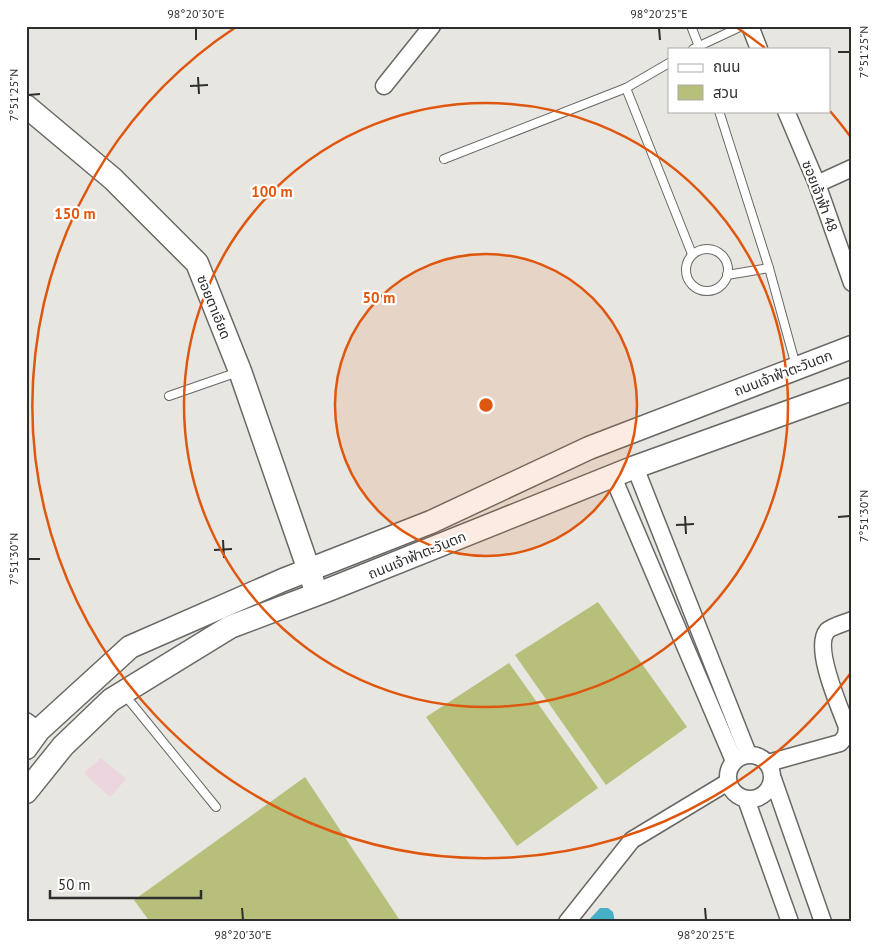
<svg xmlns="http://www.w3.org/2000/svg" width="878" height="948" font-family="'PT Sans','Noto Sans Thai',sans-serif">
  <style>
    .commercial { fill: #edd5df }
    .green { fill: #b7bf7b }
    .water { fill: #47b0c7 }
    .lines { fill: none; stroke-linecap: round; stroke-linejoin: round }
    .lane-casing { stroke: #696864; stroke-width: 10 }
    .street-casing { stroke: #696864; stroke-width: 19 }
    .secondary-casing { stroke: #696864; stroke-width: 25 }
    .lane { stroke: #fff; stroke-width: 8 }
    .street { stroke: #fff; stroke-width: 16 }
    .secondary { stroke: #fff; stroke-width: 22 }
    .ticks { fill: none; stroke: #2e2e2c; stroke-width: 2 }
    .ring { fill: none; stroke: #df570e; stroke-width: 2.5 }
    .labels { text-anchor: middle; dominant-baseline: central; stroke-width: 4.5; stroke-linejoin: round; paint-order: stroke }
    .street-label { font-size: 14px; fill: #2e2e2c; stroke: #fff }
    .centre { fill: #df570e; stroke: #fff; stroke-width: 2.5 }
    .ring-label { font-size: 15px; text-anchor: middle; font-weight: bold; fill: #df570e; stroke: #fff; stroke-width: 4.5; stroke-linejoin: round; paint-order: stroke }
    .neatline { fill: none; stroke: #2e2e2c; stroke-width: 2 }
    .ticks-label { font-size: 12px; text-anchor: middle; fill: #2e2e2c }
  </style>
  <rect width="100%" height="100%" fill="#e7e6e1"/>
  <!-- commercial -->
  <polygon class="commercial" points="101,758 126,779 110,797 84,773"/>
  <!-- green -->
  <g class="green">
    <polygon points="598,602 687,727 606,785 515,655"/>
    <polygon points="509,663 598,788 517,846 426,717"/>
    <polygon points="305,777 401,922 150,922 134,900"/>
  </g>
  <!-- water -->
  <polygon class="water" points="600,908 608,908 613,912 615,922 587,922"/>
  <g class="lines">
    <defs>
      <g id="lane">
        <polyline points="691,26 700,49"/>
        <polyline points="693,49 742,26"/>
        <polyline points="626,88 692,254"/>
        <polyline points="719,111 769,268 796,366"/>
        <polyline points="444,159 626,88 669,63"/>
        <circle cx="707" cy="270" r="21"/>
        <polyline points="727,275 769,268"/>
        <polyline points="169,396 238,372"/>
        <polyline points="124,694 216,807"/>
      </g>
      <g id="street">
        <polyline points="750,26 759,49"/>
        <polyline points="384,86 432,26"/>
        <polyline points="786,111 817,184 852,283"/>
        <polyline points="817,184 852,168"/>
        <polyline points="635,467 748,754"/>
        <polyline points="613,477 734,761"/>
        <polyline points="26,721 39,730"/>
        <circle cx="750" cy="777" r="22"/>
        <path d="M 768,763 L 840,743 L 846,736 L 847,727 C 840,708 813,648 827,631 C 832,626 845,623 852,620"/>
        <polyline points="773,779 823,922"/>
        <polyline points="746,799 790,922"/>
        <polyline points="567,922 632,840 728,782"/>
      </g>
      <g id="secondary">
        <polyline points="26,106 113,179 197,263 240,371 314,585"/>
        <polyline points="26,748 39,730 130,647 283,580 431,522 589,448 852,347"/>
        <polyline points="26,792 63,746 111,700 230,627 328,590 635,467 852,389"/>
      </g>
    </defs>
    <!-- lane casing -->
    <use href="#lane" class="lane-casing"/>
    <!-- street casing -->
    <use href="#street" class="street-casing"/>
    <!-- secondary casing -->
    <use href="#secondary" class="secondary-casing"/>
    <!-- lane -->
    <use href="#lane" class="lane"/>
    <!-- street -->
    <use href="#street" class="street"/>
    <!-- secondary -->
    <use href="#secondary" class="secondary"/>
  </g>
  <!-- ticks -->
  <path class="ticks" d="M 196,28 L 196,40M 659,28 L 660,40M 838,52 L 850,52M 198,77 L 199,94M 190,86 L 208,85M 28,95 L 40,94M 685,516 L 686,534M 838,517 L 850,516M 676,525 L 694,524M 223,540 L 224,558M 214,550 L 232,549M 28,559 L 40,559M 242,908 L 243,920M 705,908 L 706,920"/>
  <!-- distance rings -->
  <circle cx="486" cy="405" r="151" fill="#df570e" fill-opacity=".12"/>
  <g class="ring">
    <circle cx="486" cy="405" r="151"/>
    <circle cx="486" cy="405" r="302"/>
    <path d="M850 674A453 453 0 1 1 236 27M736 27A453 453 0 0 1 765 48M830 111A453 453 0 0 1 850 136"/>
  </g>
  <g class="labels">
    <!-- street labels -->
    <g class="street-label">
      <text transform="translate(820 196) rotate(69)">ซอยเจ้าฟ้า 48</text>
      <text transform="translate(214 307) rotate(68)">ซอยตาเอียด</text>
      <text transform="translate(783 373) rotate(-21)">ถนนเจ้าฟ้าตะวันตก</text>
      <text transform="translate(417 555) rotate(-22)">ถนนเจ้าฟ้าตะวันตก</text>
    </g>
  </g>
  <circle cx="486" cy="405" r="8" class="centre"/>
  <g class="ring-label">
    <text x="272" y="197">100 m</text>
    <text x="75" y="219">150 m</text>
    <text x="379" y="303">50 m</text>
  </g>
  <!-- border -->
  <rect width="878" height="948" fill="none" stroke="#ffffff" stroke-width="55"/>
  <!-- legend -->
  <rect x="668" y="48" width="162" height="65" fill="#ffffff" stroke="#ababab"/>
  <rect x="678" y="64" width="25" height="8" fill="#ffffff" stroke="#ababab"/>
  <text x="713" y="72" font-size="15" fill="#2e2e2c">ถนน</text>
  <rect x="678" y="85" width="25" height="15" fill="#b7bf7b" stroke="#ababab"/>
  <text x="713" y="98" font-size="15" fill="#2e2e2c">สวน</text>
  <!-- scale -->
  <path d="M50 890v8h151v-8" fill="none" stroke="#2e2e2c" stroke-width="2.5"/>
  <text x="58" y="890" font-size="15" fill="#2e2e2c" stroke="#ffffff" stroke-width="4" paint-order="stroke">50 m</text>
  <rect x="28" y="28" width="822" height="892" class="neatline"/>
  <g class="ticks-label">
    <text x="196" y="18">98°20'30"E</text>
    <text x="659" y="18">98°20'25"E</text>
    <text transform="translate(864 52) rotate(-90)" y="4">7°51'25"N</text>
    <text transform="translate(14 95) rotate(-90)" y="4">7°51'25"N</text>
    <text transform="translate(864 516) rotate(-90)" y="4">7°51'30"N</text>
    <text transform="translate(14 559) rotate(-90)" y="4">7°51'30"N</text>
    <text x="243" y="939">98°20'30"E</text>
    <text x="706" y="939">98°20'25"E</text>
  </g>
</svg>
